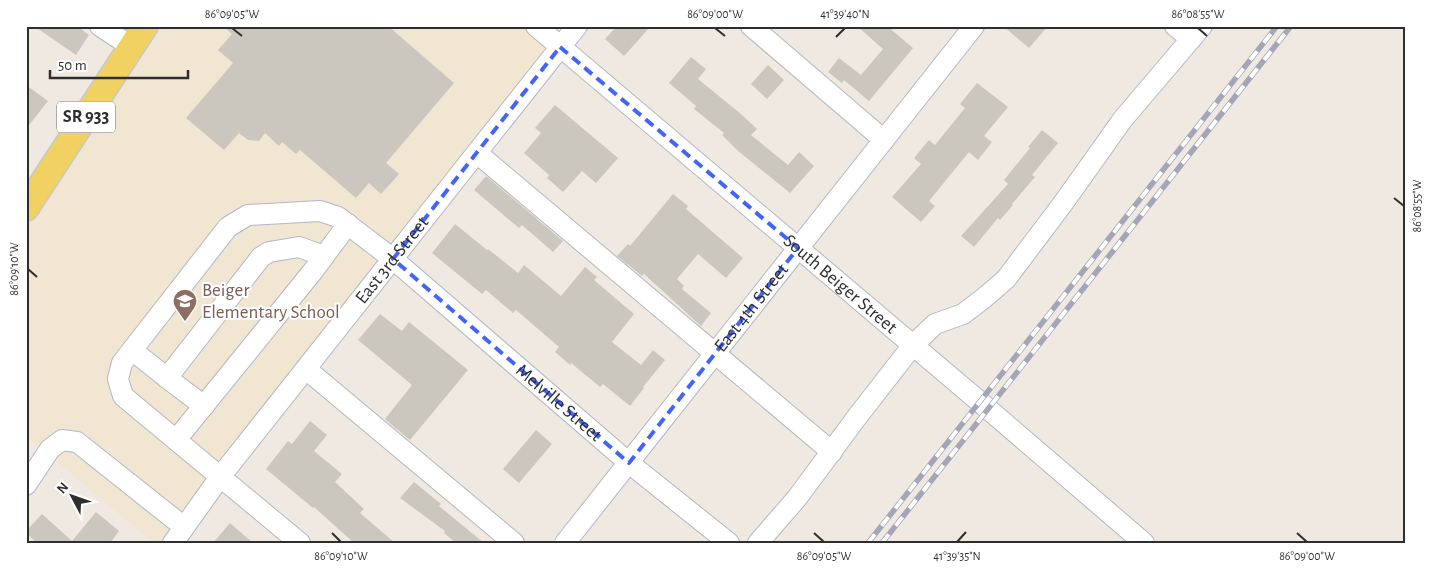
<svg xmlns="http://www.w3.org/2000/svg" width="1431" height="569" font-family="'Alegreya Sans',sans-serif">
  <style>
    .education { fill: #f0e6d1 }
    .building { fill: #cbc7bf }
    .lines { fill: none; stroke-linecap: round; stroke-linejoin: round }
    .minor-casing { stroke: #b4b7c1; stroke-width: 22 }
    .major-casing { stroke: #c9c9c9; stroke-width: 28 }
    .minor { stroke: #fff; stroke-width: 20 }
    .major { stroke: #f2d163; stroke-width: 25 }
    .rail-casing { stroke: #a3a6b8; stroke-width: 5.5 }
    .rail { stroke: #fff; stroke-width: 4; stroke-dasharray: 11; stroke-linecap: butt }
    .marked { fill: none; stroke: #4264fb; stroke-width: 4; stroke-dasharray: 10 6; stroke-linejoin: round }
    .ticks { fill: none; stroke: #2e2e2e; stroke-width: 2 }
    .labels { text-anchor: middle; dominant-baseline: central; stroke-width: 4; stroke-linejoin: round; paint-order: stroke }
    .shield { fill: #fff; stroke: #6d6d6d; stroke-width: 1 }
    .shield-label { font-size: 18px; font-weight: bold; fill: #2e2e2e }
    .street-label { font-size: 19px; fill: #2e2e2e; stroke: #fff }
    .education-label { font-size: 19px; fill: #785e54; stroke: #fff; text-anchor: start }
    .neatline { fill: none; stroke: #2e2e2e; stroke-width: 2 }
    .ticks-label { font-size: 12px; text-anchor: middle; fill: #2e2e2e }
  </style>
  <rect width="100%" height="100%" fill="#efe9e1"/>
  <!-- education -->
  <polygon class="education" points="145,26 536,26 560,47 173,543 154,543 26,436 26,208"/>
  <!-- building -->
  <g class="building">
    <polygon points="34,26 77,26 89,35 76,55"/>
    <polygon points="223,26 388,26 454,83 386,163 399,174 381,194 369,183 356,198 300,150 296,154 282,142 279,146 265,133 259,141 248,140 239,133 224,150 186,118 233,63 218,50 232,34"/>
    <polygon points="617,26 651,26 624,56 605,39"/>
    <polygon points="857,26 887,26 913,48 869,101 844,80 842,83 828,72 839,58 861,75 883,49"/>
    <polygon points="1003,26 1048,26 1029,48"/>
    <polygon points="691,57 706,69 698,79 741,114 757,129 751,135 788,165 799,152 814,166 790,193 737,150 722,135 724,133 694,109 696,106 669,83"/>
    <polygon points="768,65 784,80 767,99 751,84"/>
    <polygon points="977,83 1008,107 984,136 992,142 978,160 969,152 929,201 935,206 921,222 892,197 921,164 914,158 929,140 935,145 965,108 960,104"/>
    <polygon points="26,85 48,101 26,129"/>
    <polygon points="555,105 618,158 596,183 582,171 563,192 547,178 549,175 524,153 541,133 535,128"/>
    <polygon points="1042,130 1058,143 1032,175 1035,177 1012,204 1013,205 1000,220 998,218 974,247 961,236 1008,184 1004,180 1030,148 1028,147"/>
    <polygon points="486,176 563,241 553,252 522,225 519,228 474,190"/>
    <polygon points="673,194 688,206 686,209 743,258 726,278 698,254 677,279 684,286 682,289 711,313 701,326 644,274 642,276 617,256 628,244 630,246"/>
    <polygon points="455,224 487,250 488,249 518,273 524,265 561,296 585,267 597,277 594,280 634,314 612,342 641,365 653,350 665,360 643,387 644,388 630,406 603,384 600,387 571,363 570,365 555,352 559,347 516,310 513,313 486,290 482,294 432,253"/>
    <polygon points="380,314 402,331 409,322 468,370 410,440 385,419 412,385 358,340"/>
    <polygon points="310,421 327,435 314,451 342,474 335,482 364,509 360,513 395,543 354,543 314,507 313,508 266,469 288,441 292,444"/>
    <polygon points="536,430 552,444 519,483 503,469"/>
    <polygon points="414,482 441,504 439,506 484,543 456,543 444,533 445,531 400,498"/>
    <polygon points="96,512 119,531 110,543 37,543 26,533 26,531 42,514 72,541"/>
    <polygon points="230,523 253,543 213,543"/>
  </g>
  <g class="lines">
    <defs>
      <g id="minor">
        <polyline points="100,26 132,47"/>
        <path id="s1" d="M 536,26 L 980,402 L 1144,543"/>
        <polyline points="751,26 884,140"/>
        <polyline points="1175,26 1191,39"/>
        <polyline points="477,153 832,452"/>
        <polyline points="132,350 167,378 261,257 269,252 299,247 324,256"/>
        <polyline points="306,369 514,543"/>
        <polyline points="167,378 204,406"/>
        <polyline points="176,440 313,271 348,224"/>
        <polyline points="26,485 50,449 62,440 77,442 184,527"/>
        <path id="s2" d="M 173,543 L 220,477 L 577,26"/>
        <path id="s3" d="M 300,543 L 123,396 L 118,379 L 122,363 L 228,227 L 248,215 L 320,211 L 338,217 L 393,259 L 629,463 L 729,543"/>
        <path id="s4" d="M 565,543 L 974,26"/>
        <polyline points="758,543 797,498 857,417 913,345 935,324 963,314 984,298 1006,279 1064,202 1123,119 1202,26"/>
      </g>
      <polyline id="major" points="26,208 145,26"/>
    </defs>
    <!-- minor casing -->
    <use href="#minor" class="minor-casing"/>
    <!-- major casing -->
    <use href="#major" class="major-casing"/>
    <!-- minor -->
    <use href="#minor" class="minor"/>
    <!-- major -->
    <use href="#major" class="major"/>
    <defs>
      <g id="rail">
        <polyline points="868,543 1277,26"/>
        <polyline points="882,543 1291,26"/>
      </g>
    </defs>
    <!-- rail casing -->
    <use href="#rail" class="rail-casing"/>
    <!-- rail -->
    <use href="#rail" class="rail"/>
  </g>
  <!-- marked area -->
  <path class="marked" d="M 560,47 L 798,248 L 629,463 L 393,259 Z"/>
  <!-- ticks -->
  <path class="ticks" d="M 232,28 L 242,36M 715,28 L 725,36M 1198,28 L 1207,36M 836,37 L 845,28M 1394,198 L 1404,206M 28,269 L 37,277M 332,533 L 341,542M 814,533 L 824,542M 1297,533 L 1307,542M 957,542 L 966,532"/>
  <!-- icons -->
  <defs>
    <symbol id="school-pin" viewBox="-11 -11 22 30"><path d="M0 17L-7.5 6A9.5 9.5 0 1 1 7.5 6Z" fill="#8d6e63" stroke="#fff"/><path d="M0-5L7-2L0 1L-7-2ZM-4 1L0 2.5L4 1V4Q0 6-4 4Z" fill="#fff"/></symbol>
  </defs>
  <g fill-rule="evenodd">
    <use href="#school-pin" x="171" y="287" width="28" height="38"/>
  </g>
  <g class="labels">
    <!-- shield labels -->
    <rect class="shield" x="57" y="101.5" width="58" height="31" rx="4"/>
    <g class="shield-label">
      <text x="86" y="117">SR 933</text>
    </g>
    <!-- street labels -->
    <g class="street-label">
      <text stroke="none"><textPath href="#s2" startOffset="358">East 3rd Street</textPath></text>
      <text stroke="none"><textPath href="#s1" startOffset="399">South Beiger Street</textPath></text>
      <text stroke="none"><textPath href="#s4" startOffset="300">East 4th Street</textPath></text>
      <text stroke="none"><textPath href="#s3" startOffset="840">Melville Street</textPath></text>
    </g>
    <!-- education labels -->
    <g class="education-label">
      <text x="202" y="290">Beiger<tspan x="202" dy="22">Elementary School</tspan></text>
    </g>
  </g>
  <!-- border -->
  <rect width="1431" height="569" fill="none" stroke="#ffffff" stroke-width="55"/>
  <!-- north arrow -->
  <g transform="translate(72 496) rotate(311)" stroke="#ffffff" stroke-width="4" paint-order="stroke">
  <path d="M0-4L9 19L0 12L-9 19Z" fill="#2e2e2e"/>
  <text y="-8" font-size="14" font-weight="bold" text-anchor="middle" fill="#2e2e2e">N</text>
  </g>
  <!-- scale -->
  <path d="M50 70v8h138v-8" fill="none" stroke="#2e2e2e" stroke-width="2.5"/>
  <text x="58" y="70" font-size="15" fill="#2e2e2e" stroke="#ffffff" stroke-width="4" paint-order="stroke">50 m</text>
  <rect x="28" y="28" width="1376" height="514" class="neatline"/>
  <g class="ticks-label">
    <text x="232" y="18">86°09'05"W</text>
    <text x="715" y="18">86°09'00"W</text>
    <text x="845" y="18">41°39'40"N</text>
    <text x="1198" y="18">86°08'55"W</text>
    <text transform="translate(1417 206) rotate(-90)" y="4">86°08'55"W</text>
    <text transform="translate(14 269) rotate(-90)" y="4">86°09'10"W</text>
    <text x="341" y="560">86°09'10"W</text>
    <text x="824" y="560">86°09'05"W</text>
    <text x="957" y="560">41°39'35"N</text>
    <text x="1307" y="560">86°09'00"W</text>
  </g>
</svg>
